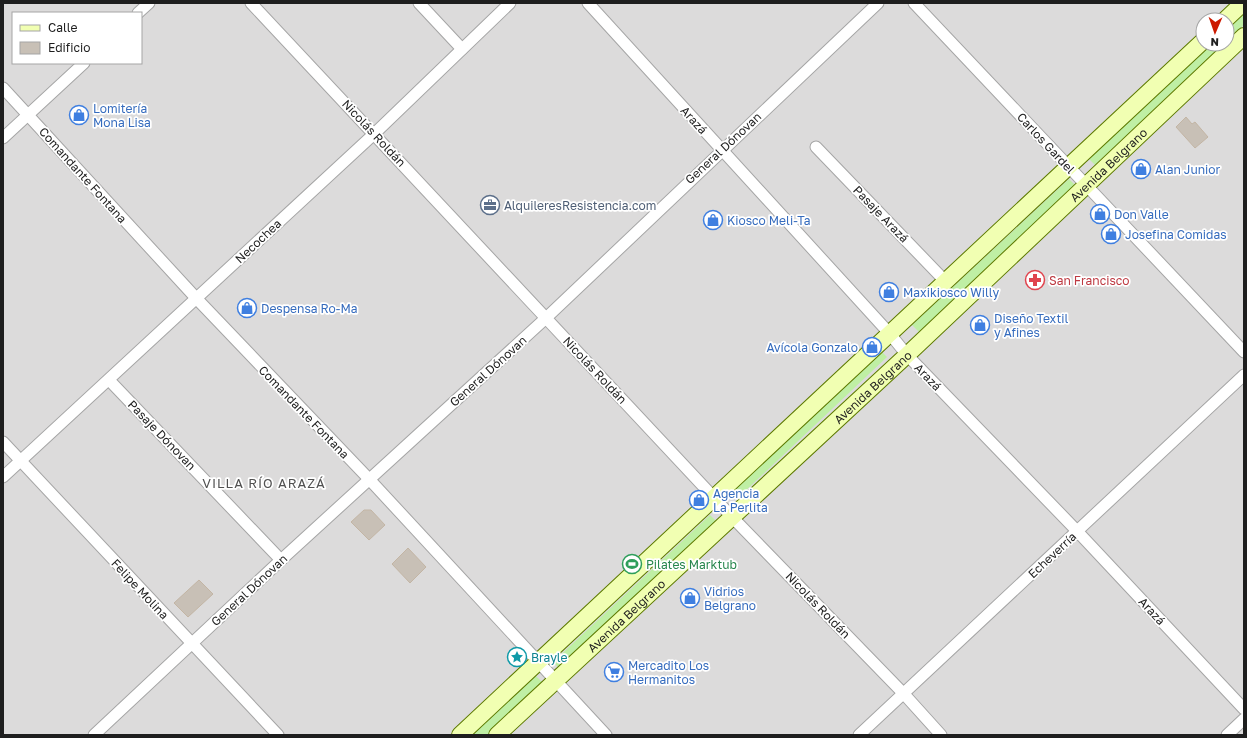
<svg xmlns="http://www.w3.org/2000/svg" width="1247" height="738" font-family="'Golos Text',sans-serif">
  <style>
    .residential { fill: #dcdbdb; fill-rule: evenodd }
    .grass { fill: #bfefa4 }
    .building { fill: #c8c0b6; stroke: #c3b5a4 }
    .lines { fill: none; stroke-linecap: round; stroke-linejoin: round }
    .minor-casing { stroke: #a5a5a5; stroke-width: 13 }
    .secondary-casing { stroke: #5d7a00; stroke-width: 18 }
    .minor { stroke: #fff; stroke-width: 11 }
    .secondary { stroke: #f1ffb2; stroke-width: 16 }
    .labels { text-anchor: middle; dominant-baseline: central; stroke-width: 3.5; stroke-linejoin: round; paint-order: stroke }
    .shop-label { font-size: 12px; fill: #366cbe; stroke: #fff; text-anchor: start }
    .street-label { font-size: 12px; fill: #1e1e1e; stroke: #fff }
    .service-label { font-size: 12px; fill: #4e5e75; stroke: #fff; text-anchor: start }
    .health-label { font-size: 12px; fill: #be3a42; stroke: #fff; text-anchor: start }
    .leisure-label { font-size: 12px; fill: #27864d; stroke: #fff; text-anchor: start }
    .culture-label { font-size: 12px; fill: #0d838f; stroke: #fff; text-anchor: start }
    .neighbourhood-label { font-size: 13px; letter-spacing: 1px; fill: #515151; stroke: #fff }
  </style>
  <rect width="100%" height="100%" fill="#f0ede3"/>
  <!-- residential -->
  <path class="residential" d="M 3,3 L 1244,3 L 1244,735 L 3,735 ZM 13,13 L 141,13 L 141,63 L 13,63 ZM 1203,20 L 1227,20 L 1227,44 L 1203,44 Z"/>
  <!-- grass -->
  <g class="grass">
    <polygon points="1244,11 1244,25 1227,41 1227,27"/>
    <polygon points="1209,44 1224,44 1095,165 1088,158"/>
    <polygon points="1069,179 1075,185 919,332 912,325"/>
    <polygon points="880,350 887,357 740,496 733,488"/>
    <polygon points="710,515 716,521 559,668 553,662"/>
    <polygon points="535,675 544,684 489,735 471,735"/>
  </g>
  <!-- building -->
  <g class="building">
    <polygon points="1186,117 1192,124 1195,122 1208,137 1195,148 1176,127"/>
    <polygon points="364,510 371,510 385,525 369,540 351,522"/>
    <polygon points="408,548 426,567 410,583 392,564"/>
    <polygon points="199,580 213,594 188,617 174,603"/>
  </g>
  <g class="lines">
    <defs>
      <g id="minor">
        <polyline points="251,3 733,518 904,694 941,735"/>
        <polyline points="419,3 462,49"/>
        <polyline points="588,3 890,334 907,355 1077,531 1244,709"/>
        <polyline points="914,3 1244,352"/>
        <polyline points="138,13 149,3"/>
        <polyline points="3,88 196,298 369,479 606,735"/>
        <polyline points="3,138 84,63"/>
        <polyline points="816,147 946,282"/>
        <polyline points="109,380 281,560"/>
        <polyline points="3,442 278,735"/>
        <polyline points="3,477 374,134 510,3"/>
        <polyline points="94,735 281,560 546,318 878,3"/>
        <polyline points="859,735 1244,375"/>
        <polyline points="1227,735 1244,719"/>
      </g>
      <g id="secondary">
        <polyline points="1225,20 1243,3"/>
        <polyline points="460,735 1203,41"/>
        <path id="s1" d="M 497,735 L 907,355 L 1244,36"/>
      </g>
    </defs>
    <!-- minor casing -->
    <use href="#minor" class="minor-casing"/>
    <!-- secondary casing -->
    <use href="#secondary" class="secondary-casing"/>
    <!-- minor -->
    <use href="#minor" class="minor"/>
    <!-- secondary -->
    <use href="#secondary" class="secondary"/>
  </g>
  <!-- icons -->
  <defs>
    <symbol id="shop-ring" viewBox="-11 -11 22 22"><circle r="9.5" fill="#fff" stroke="#3f7fe0" stroke-width="1.5"/><path d="M-5-2.5h2.3a2.7 3.5 0 0 1 5.4 0H5L5.5 6h-11ZM-1.5-2.5h3a1.5 2.3 0 0 0-3 0Z" fill="#3f7fe0"/></symbol>
    <symbol id="office-ring" viewBox="-11 -11 22 22"><circle r="9.5" fill="#fff" stroke="#5c6f8a" stroke-width="1.5"/><path d="M-6-3h4V-5.5h4V-3h4V5H-6ZM-1-4.5V-3h2v-1.5ZM-6 0V1H6V0Z" fill="#5c6f8a"/></symbol>
    <symbol id="pharmacy-ring" viewBox="-11 -11 22 22"><circle r="9.5" fill="#fff" stroke="#e0444e" stroke-width="1.5"/><path d="M-2-6h4v4h4v4h-4v4h-4v-4h-4v-4h4Z" fill="#e0444e"/></symbol>
    <symbol id="stadium-ring" viewBox="-11 -11 22 22"><circle r="9.5" fill="#fff" stroke="#2e9e5b" stroke-width="1.5"/><path d="M0-5a6.5 5 0 1 0 0 10a6.5 5 0 1 0 0-10ZM-3.5-1.8h7v3.6h-7Z" fill="#2e9e5b"/></symbol>
    <symbol id="sight-ring" viewBox="-11 -11 22 22"><circle r="9.5" fill="#fff" stroke="#0f9aa8" stroke-width="1.5"/><path d="M0-6L1.8-2.2L6-1.7L2.9 1.2L3.7 5.4L0 3.3L-3.7 5.4L-2.9 1.2L-6-1.7L-1.8-2.2Z" fill="#0f9aa8"/></symbol>
    <symbol id="supermarket-ring" viewBox="-11 -11 22 22"><circle r="9.5" fill="#fff" stroke="#3f7fe0" stroke-width="1.5"/><path d="M-6-5.5h2.5l.6 2H6L4.5 2H-2.5L-4.4-4H-6ZM-1.5 3.2a1.3 1.3 0 1 0 .1 0ZM3 3.2a1.3 1.3 0 1 0 .1 0Z" fill="#3f7fe0"/></symbol>
  </defs>
  <g fill-rule="evenodd">
    <use href="#shop-ring" x="68" y="104" width="22" height="22"/>
    <use href="#shop-ring" x="1130" y="158" width="22" height="22"/>
    <use href="#office-ring" x="479" y="194" width="22" height="22"/>
    <use href="#shop-ring" x="1089" y="203" width="22" height="22"/>
    <use href="#shop-ring" x="702" y="209" width="22" height="22"/>
    <use href="#shop-ring" x="1100" y="223" width="22" height="22"/>
    <use href="#pharmacy-ring" x="1024" y="269" width="22" height="22"/>
    <use href="#shop-ring" x="878" y="281" width="22" height="22"/>
    <use href="#shop-ring" x="236" y="297" width="22" height="22"/>
    <use href="#shop-ring" x="969" y="314" width="22" height="22"/>
    <use href="#shop-ring" x="861" y="336" width="22" height="22"/>
    <use href="#shop-ring" x="688" y="489" width="22" height="22"/>
    <use href="#stadium-ring" x="621" y="553" width="22" height="22"/>
    <use href="#shop-ring" x="679" y="587" width="22" height="22"/>
    <use href="#sight-ring" x="506" y="646" width="22" height="22"/>
    <use href="#supermarket-ring" x="603" y="661" width="22" height="22"/>
  </g>
  <g class="labels">
    <!-- shop labels -->
    <g class="shop-label">
      <text x="93" y="108">Lomitería<tspan x="93" dy="14">Mona Lisa</tspan></text>
      <text x="1155" y="169">Alan Junior</text>
      <text x="1114" y="214">Don Valle</text>
      <text x="727" y="220">Kiosco Meli-Ta</text>
      <text x="1125" y="234">Josefina Comidas</text>
      <text x="903" y="292">Maxikiosco Willy</text>
      <text x="261" y="308">Despensa Ro-Ma</text>
      <text x="994" y="318">Diseño Textil<tspan x="994" dy="14">y Afines</tspan></text>
      <text x="858" y="347" text-anchor="end">Avícola Gonzalo</text>
      <text x="713" y="493">Agencia<tspan x="713" dy="14">La Perlita</tspan></text>
      <text x="704" y="591">Vidrios<tspan x="704" dy="14">Belgrano</tspan></text>
      <text x="628" y="665">Mercadito Los<tspan x="628" dy="14">Hermanitos</tspan></text>
    </g>
    <!-- street labels -->
    <g class="street-label">
      <text transform="translate(694 120) rotate(48)">Arazá</text>
      <text transform="translate(374 133) rotate(47)">Nicolás Roldán</text>
      <text transform="translate(1046 143) rotate(47)">Carlos Gardel</text>
      <text transform="translate(723 148) rotate(-43)">General Dónovan</text>
      <text stroke="none"><textPath href="#s1" startOffset="836">Avenida Belgrano</textPath></text>
      <text transform="translate(83 175) rotate(48)">Comandante Fontana</text>
      <text transform="translate(881 214) rotate(46)">Pasaje Arazá</text>
      <text transform="translate(258 241) rotate(-43)">Necochea</text>
      <text transform="translate(595 370) rotate(47)">Nicolás Roldán</text>
      <text transform="translate(488 371) rotate(-42)">General Dónovan</text>
      <text transform="translate(928 377) rotate(46)">Arazá</text>
      <text stroke="none"><textPath href="#s1" startOffset="512">Avenida Belgrano</textPath></text>
      <text transform="translate(304 412) rotate(46)">Comandante Fontana</text>
      <text transform="translate(162 435) rotate(46)">Pasaje Dónovan</text>
      <text transform="translate(1052 555) rotate(-43)">Echeverría</text>
      <text transform="translate(140 589) rotate(47)">Felipe Molina</text>
      <text transform="translate(249 590) rotate(-43)">General Dónovan</text>
      <text transform="translate(818 605) rotate(46)">Nicolás Roldán</text>
      <text transform="translate(1152 611) rotate(47)">Arazá</text>
      <text stroke="none"><textPath href="#s1" startOffset="176">Avenida Belgrano</textPath></text>
    </g>
    <!-- service labels -->
    <g class="service-label">
      <text x="504" y="205">AlquileresResistencia.com</text>
    </g>
    <!-- health labels -->
    <g class="health-label">
      <text x="1049" y="280">San Francisco</text>
    </g>
    <!-- leisure labels -->
    <g class="leisure-label">
      <text x="646" y="564">Pilates Marktub</text>
    </g>
    <!-- culture labels -->
    <g class="culture-label">
      <text x="531" y="657">Brayle</text>
    </g>
    <!-- neighbourhood labels -->
    <g class="neighbourhood-label">
      <text x="264" y="483">VILLA RÍO ARAZÁ</text>
    </g>
  </g>
  <!-- border -->
  <rect width="1247" height="738" fill="none" stroke="#1e1e1e" stroke-width="8"/>
  <!-- legend -->
  <rect x="12" y="12" width="130" height="52" fill="#ffffff" stroke="#a5a5a5"/>
  <rect x="20" y="25" width="20" height="6" fill="#f1ffb2" stroke="#a5a5a5"/>
  <text x="48" y="32" font-size="12" fill="#1e1e1e">Calle</text>
  <rect x="20" y="42" width="20" height="12" fill="#c8c0b6" stroke="#a5a5a5"/>
  <text x="48" y="52" font-size="12" fill="#1e1e1e">Edificio</text>
  <!-- north arrow -->
  <g transform="translate(1215 32) rotate(182)"><circle r="19" fill="#ffffff" stroke="#a5a5a5"/>
  <path d="M0-3L7 15L0 10L-7 15Z" fill="#cc1a00"/>
  <text y="-6" font-size="11" font-weight="bold" text-anchor="middle" fill="#1e1e1e">N</text>
  </g>
</svg>
